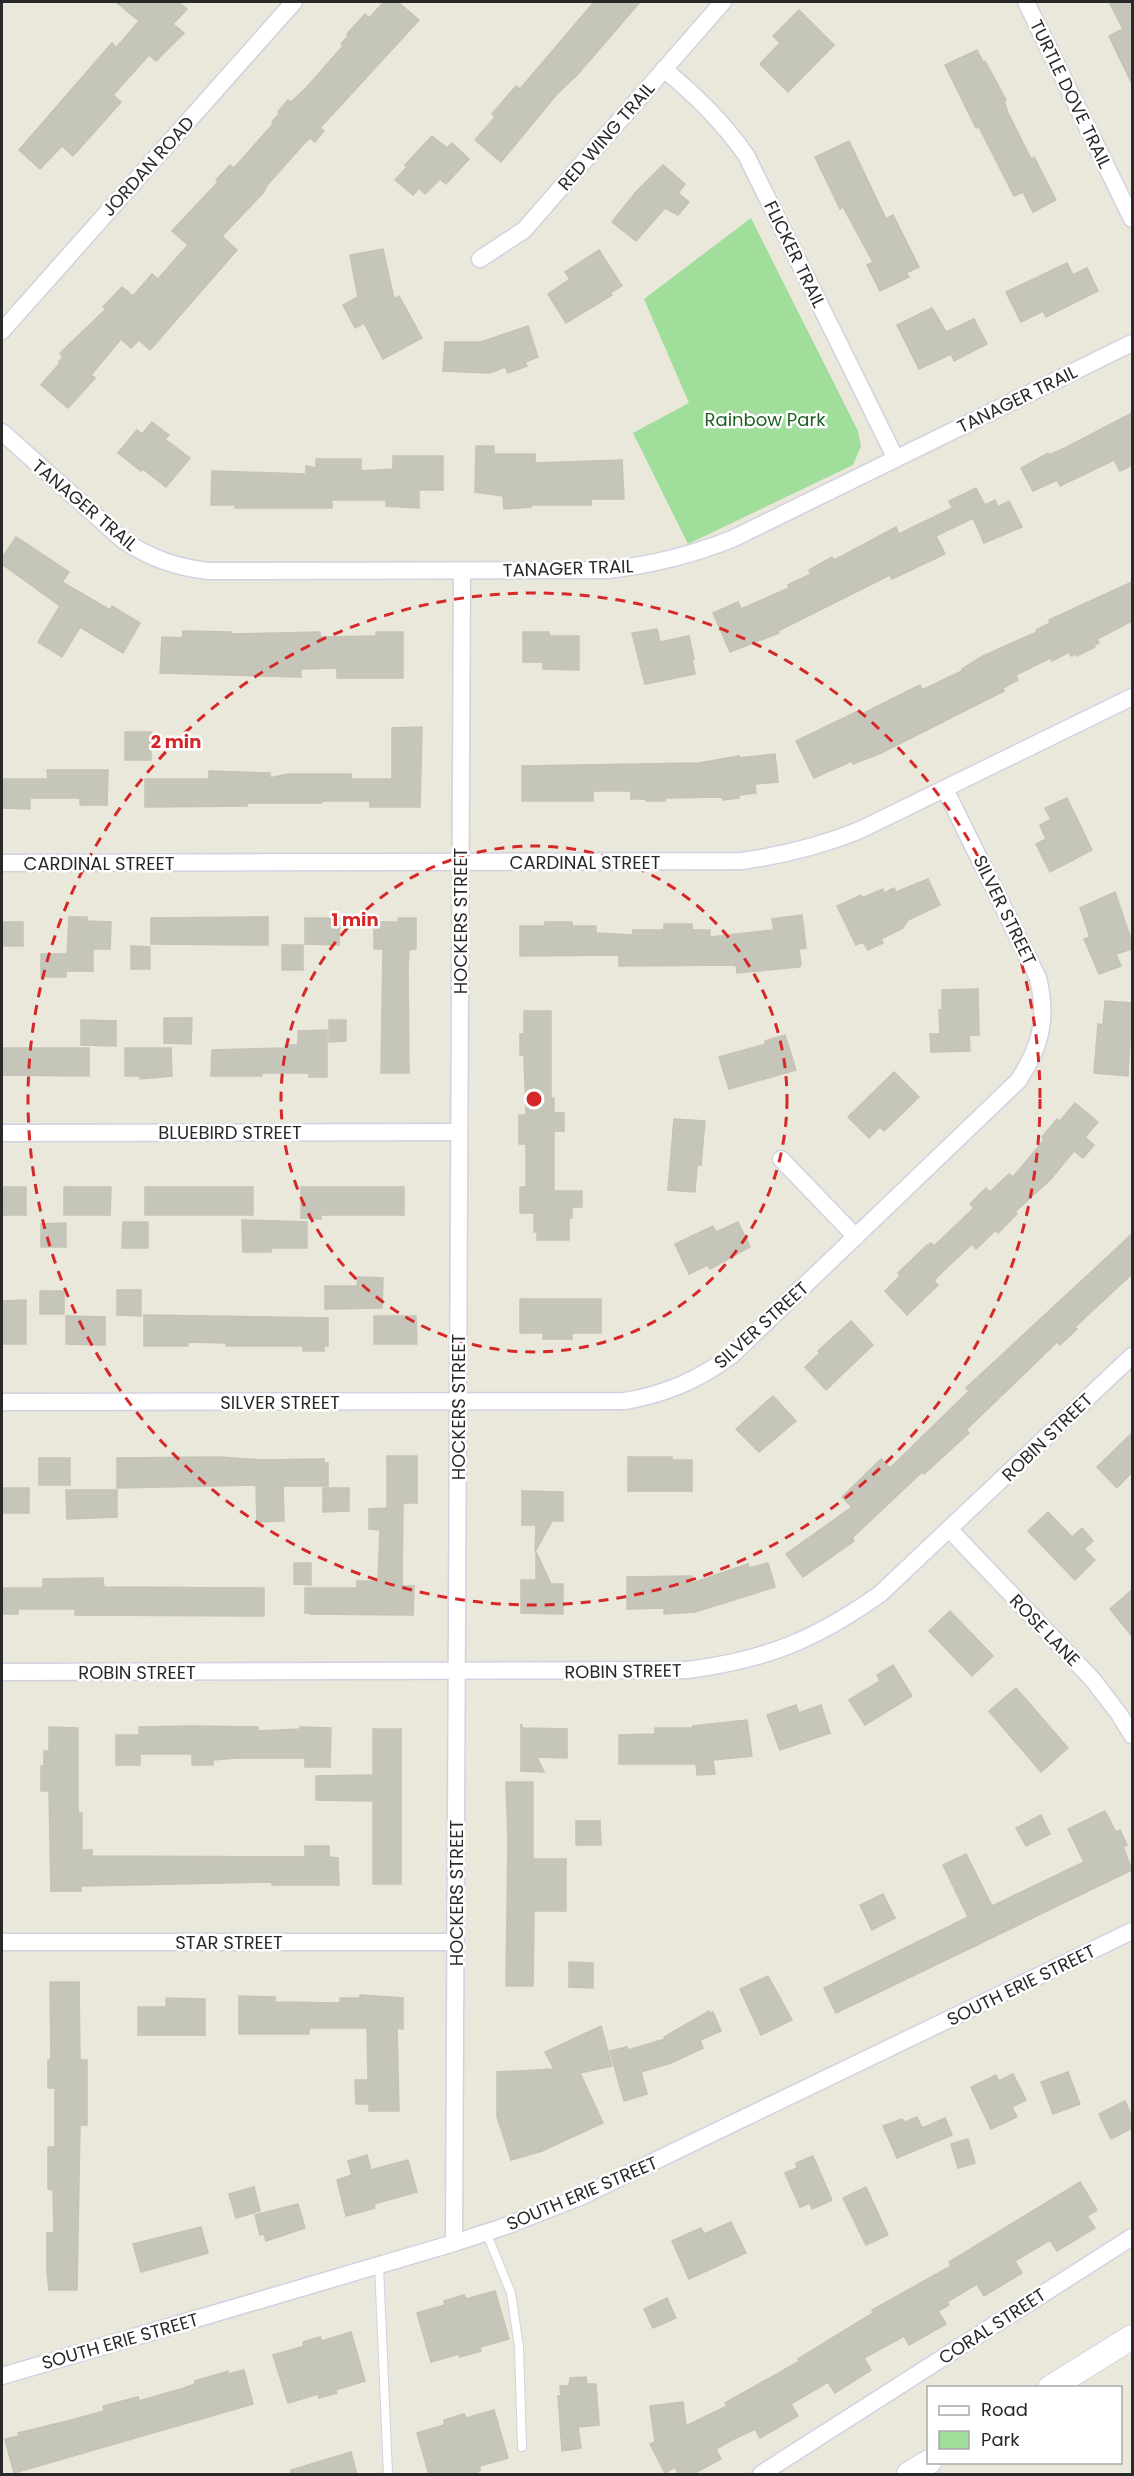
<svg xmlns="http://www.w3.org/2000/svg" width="1134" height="2476" font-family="Poppins,sans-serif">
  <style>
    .green { fill: #a1dd9b }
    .building { fill: #c6c5ba; stroke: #c5c3b5; stroke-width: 1.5 }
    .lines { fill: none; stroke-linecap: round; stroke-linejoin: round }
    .service-casing { stroke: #d2d1e1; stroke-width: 10 }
    .minor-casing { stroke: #d2d1e1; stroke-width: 19 }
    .secondary-casing { stroke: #d2d1e1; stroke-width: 26 }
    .service { stroke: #fff; stroke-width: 8 }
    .minor { stroke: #fff; stroke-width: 16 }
    .secondary { stroke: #fff; stroke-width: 24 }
    .ring { fill: none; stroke: #d62828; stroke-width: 3; stroke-dasharray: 10 8 }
    .labels { text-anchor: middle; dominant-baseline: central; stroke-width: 5; stroke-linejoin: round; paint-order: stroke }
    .street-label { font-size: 18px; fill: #292929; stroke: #fff }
    .park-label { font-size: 18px; fill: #1e6021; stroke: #fff }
    .centre { fill: #d62828; stroke: #fff; stroke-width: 3 }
    .ring-label { font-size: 18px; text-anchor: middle; font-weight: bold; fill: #d62828; stroke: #fff; stroke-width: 5; stroke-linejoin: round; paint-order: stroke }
  </style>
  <rect width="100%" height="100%" fill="#eae7db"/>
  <!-- green -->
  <polygon class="green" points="751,218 858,431 861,446 853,465 688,544 633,433 689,403 644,299"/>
  <!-- building -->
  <g class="building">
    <polygon points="116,2 178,2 187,9 173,24 184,33 156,61 149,55 113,95 121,102 73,156 62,146 40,169 19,150 112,43 116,48 139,21"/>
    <polygon points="384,2 398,2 419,20 320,128 324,131 315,142 310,138 302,146 268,184 263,193 222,236 237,250 150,350 139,340 131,348 121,339 91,375 95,378 68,408 41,385 60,363 59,362 63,357 60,353 106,309 103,307 122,287 133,296 152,274 158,279 188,245 172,231 218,182 216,180 230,165 234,168 274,123 272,122 280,113 278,112 288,100 291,102 306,88 343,46 341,44 349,35 347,34 365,14 369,18"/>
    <polygon points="594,2 640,2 578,74 556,95 501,162 475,140 495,117 492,114 516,86 520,89"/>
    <polygon points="1109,2 1132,2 1132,84 1109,36 1123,29"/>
    <polygon points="799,10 834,45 788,92 760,64 780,43 773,36"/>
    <polygon points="977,50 983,62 985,61 1006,100 1004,101 1008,113 1031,159 1034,157 1056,200 1033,212 1023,192 1014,196 979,127 976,128 945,65"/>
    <polygon points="432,136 447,148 452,143 469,159 446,184 440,179 425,194 419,188 413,195 395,180 407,167 405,165"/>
    <polygon points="849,141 886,219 893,215 919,267 906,273 909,277 880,291 867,265 873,262 843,207 840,209 815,157"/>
    <polygon points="663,165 685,184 678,193 689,202 678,215 665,208 636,241 612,222 636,192"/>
    <polygon points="383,249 394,299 399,296 422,338 383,359 364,323 355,328 343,305 358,297 350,255"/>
    <polygon points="599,250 622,286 610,293 612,295 566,323 548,294 570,279 565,272"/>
    <polygon points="1067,263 1073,275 1087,268 1098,291 1046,317 1043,311 1021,322 1006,292"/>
    <polygon points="932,308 946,332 974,319 987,344 954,361 951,354 919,369 897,325"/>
    <polygon points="528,326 538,357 525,362 527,366 508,373 505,367 490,373 443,371 445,342 481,342"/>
    <polygon points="1132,413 1132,465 1120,471 1114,460 1060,486 1057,480 1033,491 1021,468 1048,453 1049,455 1065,448"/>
    <polygon points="152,422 169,435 165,439 190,458 166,487 143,469 141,471 118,453 137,430 142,434"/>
    <polygon points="476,446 494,446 494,454 535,454 535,463 622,460 624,499 591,499 591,505 530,505 531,507 504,509 503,496 475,492"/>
    <polygon points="393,456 443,456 443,490 419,490 419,508 386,506 386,500 332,500 332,508 235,508 235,505 211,505 212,471 306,474 306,466 316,468 316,459 361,459 361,471 393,469"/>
    <polygon points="976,488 985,505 995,500 998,507 1009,501 1022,527 984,543 973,518 936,536 945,554 892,579 890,575 778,631 779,633 730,652 713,613 738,602 741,609 789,588 788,585 811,574 809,570 818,565 832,557 833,560 842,556 896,527 899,534 952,508 949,501"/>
    <polygon points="16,537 69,572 62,582 110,610 112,606 140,623 123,653 80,627 62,657 38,642 60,606 2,564 2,558"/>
    <polygon points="1132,582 1132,621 1097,639 1099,643 1094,645 1095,647 1077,656 1076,654 1071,656 1069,652 1052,661 1050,658 1016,675 1018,680 1003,688 1004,691 881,753 853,764 852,761 814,778 796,741 860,710 862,714 920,685 922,690 962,671 962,669 983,656 1037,632 1036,630 1050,623 1049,620"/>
    <polygon points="657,629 660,642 689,636 694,659 692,660 695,674 645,684 632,633"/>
    <polygon points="183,631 231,632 231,634 320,632 320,637 376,636 376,632 403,632 403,678 337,678 337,668 301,669 301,677 160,673 162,637 182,638"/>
    <polygon points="523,632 549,632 549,636 579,636 579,670 543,669 543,662 523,662"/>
    <polygon points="422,727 420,807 370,807 370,801 322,801 322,803 247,803 247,806 145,807 145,779 209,779 209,771 270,773 270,778 288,774 351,774 351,779 392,779 392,728"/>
    <rect x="125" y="732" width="26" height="28"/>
    <polygon points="775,754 778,782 755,784 756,793 739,795 739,798 723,800 722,797 665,798 665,801 646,801 646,799 631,799 631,791 593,791 593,801 522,801 522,766 699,763 739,756 739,758"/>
    <polygon points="47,770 108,770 107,805 80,805 80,798 30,798 30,809 3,808 2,806 2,779 48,779"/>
    <polygon points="1067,798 1092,850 1050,872 1036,844 1046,839 1040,825 1051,819 1045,808"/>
    <polygon points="928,879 940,905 908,920 903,928 881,939 883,943 868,950 863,942 856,945 837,906 861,895 862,898 883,889 884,893 894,888 896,892"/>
    <polygon points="1115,892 1132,942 1132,949 1116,954 1121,966 1099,974 1084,939 1090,937 1080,908"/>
    <polygon points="802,915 806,948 799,949 801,965 799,967 737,973 736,965 619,966 619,955 520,956 520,926 545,926 545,922 572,922 572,926 596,926 596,933 633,935 633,930 664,930 664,924 692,924 692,930 710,930 710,937 774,930 772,919"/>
    <polygon points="69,917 87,917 87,921 111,922 110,949 93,949 93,971 66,971 66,977 41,977 41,954 67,954"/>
    <polygon points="268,917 268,945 151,944 151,918"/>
    <polygon points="305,918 340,918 339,945 305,944"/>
    <polygon points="398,918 416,918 416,949 409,950 408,970 409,1073 381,1073 383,949 374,949 374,922 398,922"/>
    <rect x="2" y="922" width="21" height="24"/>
    <rect x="282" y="945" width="21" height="25"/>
    <polygon points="131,946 150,947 150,969 131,969"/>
    <polygon points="978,989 979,1035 969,1035 970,1051 931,1052 930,1034 940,1034 939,1010 942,1010 942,990"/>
    <polygon points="1105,1001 1132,1003 1128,1076 1094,1073 1098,1024 1103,1025"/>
    <polygon points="524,1011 551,1011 551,1098 554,1098 554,1113 564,1113 564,1131 554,1131 554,1191 582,1191 582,1207 572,1207 572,1218 569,1218 569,1240 537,1240 537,1232 534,1232 534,1213 520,1213 520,1187 526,1187 526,1144 519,1144 519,1115 526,1115 524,1055 520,1055 520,1034 524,1034"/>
    <polygon points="164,1018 192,1018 191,1044 164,1043"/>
    <polygon points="81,1020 116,1021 116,1046 81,1045"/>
    <polygon points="329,1020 346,1020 346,1041 329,1042"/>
    <polygon points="327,1030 327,1077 309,1077 309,1073 262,1073 262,1076 211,1076 212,1050 285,1048 285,1045 298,1045 298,1031"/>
    <polygon points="785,1035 796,1070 729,1089 719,1057 766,1044 765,1041"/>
    <polygon points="2,1048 89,1048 89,1076 2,1075"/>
    <polygon points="125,1048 171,1048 172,1076 140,1079 140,1076 125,1076"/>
    <polygon points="894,1072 919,1097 884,1131 880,1127 869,1138 848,1117"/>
    <polygon points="1075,1103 1098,1122 1085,1137 1094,1145 1083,1158 1074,1151 1050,1180 1015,1212 1017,1214 998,1233 996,1230 976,1249 972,1244 937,1277 934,1281 938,1285 907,1315 885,1291 900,1276 898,1273 926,1246 931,1243 934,1246 974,1208 970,1204 986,1188 990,1192 1009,1174 1013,1177 1044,1140 1042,1137 1057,1119 1060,1121"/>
    <polygon points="674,1119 705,1121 701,1165 697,1165 695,1192 668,1190"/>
    <rect x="2" y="1187" width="24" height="28"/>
    <polygon points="64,1187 111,1187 110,1215 64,1215"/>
    <rect x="145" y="1187" width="108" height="28"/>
    <polygon points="301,1187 404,1187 404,1215 321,1215 321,1219 301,1218"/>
    <polygon points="242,1220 307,1222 307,1248 271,1248 271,1252 243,1252"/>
    <polygon points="123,1222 148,1222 148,1248 122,1248"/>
    <polygon points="738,1222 750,1247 710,1269 708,1265 689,1274 675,1244 713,1226 716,1232"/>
    <polygon points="66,1223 66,1247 41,1247 41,1224"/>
    <polygon points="1132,1234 1132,1274 1075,1327 1077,1329 1060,1345 1057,1342 966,1430 969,1433 924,1474 922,1472 852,1538 854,1541 803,1577 786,1554 852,1507 842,1497 881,1459 890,1468 969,1391 966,1388"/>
    <polygon points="358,1277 383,1278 382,1308 325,1309 325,1286 357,1286"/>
    <polygon points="117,1290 141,1290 141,1316 117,1315"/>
    <rect x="40" y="1291" width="24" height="23"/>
    <polygon points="520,1299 601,1299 601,1333 572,1333 572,1339 543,1339 543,1333 520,1333"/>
    <polygon points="26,1300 26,1344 2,1344 2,1301"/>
    <polygon points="144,1315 328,1318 328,1346 324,1346 324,1351 303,1351 303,1346 226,1346 226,1343 188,1342 188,1346 144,1346"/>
    <polygon points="66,1316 105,1317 105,1345 66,1344"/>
    <polygon points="374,1316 416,1316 417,1344 374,1344"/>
    <polygon points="851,1321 873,1345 826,1390 805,1367 820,1353 818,1351"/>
    <polygon points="773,1396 796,1421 759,1452 736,1429"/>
    <polygon points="1132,1433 1132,1472 1117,1488 1097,1467"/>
    <polygon points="387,1456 417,1456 417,1503 403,1503 402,1586 414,1586 413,1615 310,1614 310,1613 305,1613 305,1588 357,1588 357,1581 378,1581 380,1530 369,1529 369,1509 387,1508"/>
    <polygon points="219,1457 263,1460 324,1459 324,1463 328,1463 328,1486 283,1486 284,1521 257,1522 256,1485 117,1488 117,1458"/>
    <polygon points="628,1457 672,1457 672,1460 692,1460 692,1491 628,1491"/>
    <rect x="39" y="1458" width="31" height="27"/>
    <rect x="2" y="1488" width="27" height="25"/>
    <polygon points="323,1488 349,1488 349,1511 323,1512"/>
    <polygon points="66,1490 117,1490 117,1517 67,1519"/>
    <polygon points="522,1491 563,1492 563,1521 552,1521 535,1552 536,1525 522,1525"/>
    <polygon points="1048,1512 1072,1537 1082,1528 1093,1541 1084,1549 1095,1560 1075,1580 1028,1531"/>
    <polygon points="536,1552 551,1584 563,1584 563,1614 521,1613 521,1580 536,1580"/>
    <polygon points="294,1563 311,1563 311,1585 294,1584"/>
    <polygon points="768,1563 775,1587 695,1612 664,1614 664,1608 627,1609 627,1577 692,1576 692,1583 748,1564 749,1568"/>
    <polygon points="103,1578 104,1587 264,1588 264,1616 75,1615 75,1609 18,1609 18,1614 2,1614 2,1588 43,1588 43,1579"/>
    <polygon points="1132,1590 1132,1636 1110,1609"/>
    <polygon points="950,1611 993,1656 972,1676 929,1631"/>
    <polygon points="893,1665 912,1696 865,1725 849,1700 880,1681 877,1675"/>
    <polygon points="1016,1688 1068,1748 1041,1772 989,1711"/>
    <polygon points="796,1705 799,1713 821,1705 830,1733 780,1750 767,1715"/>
    <polygon points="747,1720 752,1756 713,1760 715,1774 697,1775 696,1764 619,1764 619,1735 655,1734 655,1728 693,1728 693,1726"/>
    <polygon points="521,1724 523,1728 567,1729 567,1758 537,1757 544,1772 521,1771"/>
    <polygon points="192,1726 258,1727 258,1731 300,1729 300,1727 331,1728 330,1767 305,1767 305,1758 236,1758 213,1760 213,1765 192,1765 192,1754 140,1754 140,1765 116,1765 116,1735 139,1735 139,1727"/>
    <polygon points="49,1727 78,1728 78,1813 82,1813 82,1850 92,1850 92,1856 305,1857 305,1846 329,1846 329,1857 338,1858 339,1885 272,1885 272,1882 177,1884 81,1886 81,1891 51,1891 49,1791 41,1791 41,1766 44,1766 44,1751 49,1751"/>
    <polygon points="373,1729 401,1729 401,1884 373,1884 373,1801 316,1800 316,1776 373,1775"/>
    <polygon points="506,1782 533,1782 533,1859 566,1859 566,1911 534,1911 533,1986 506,1986 508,1840"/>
    <polygon points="1105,1811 1116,1832 1120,1830 1127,1845 1123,1847 1132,1870 836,2013 824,1988 968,1917 943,1865 966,1854 992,1906 1084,1862 1068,1829"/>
    <polygon points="1041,1815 1050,1834 1026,1846 1016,1828"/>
    <polygon points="576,1821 600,1821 601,1845 576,1845"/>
    <polygon points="883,1894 895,1918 872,1930 860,1905"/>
    <polygon points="569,1962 593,1963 593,1988 569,1987"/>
    <polygon points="768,1976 792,2020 761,2035 740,1989"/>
    <polygon points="50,1982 79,1982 80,2060 87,2060 87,2125 80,2125 77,2290 49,2290 47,2270 47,2233 54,2233 53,2190 48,2189 48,2147 55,2147 55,2088 48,2088 48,2060 51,2060"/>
    <polygon points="360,1995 403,1998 403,2029 397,2028 399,2111 369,2111 369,2104 356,2104 355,2080 368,2080 367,2028 309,2028 309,2034 239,2034 239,1996 275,1997 275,2002 340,2003 340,1998 360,1998"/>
    <polygon points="166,1998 205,1999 205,2035 138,2035 138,2007 166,2007"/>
    <polygon points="709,2011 710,2014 713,2012 721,2031 700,2040 703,2048 671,2063 641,2072 647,2094 624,2101 610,2051 627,2047 628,2050 665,2039 664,2037"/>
    <polygon points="601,2026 612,2066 580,2073 603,2123 542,2151 511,2160 497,2117 497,2072 554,2069 545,2052"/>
    <polygon points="1068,2072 1080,2104 1053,2114 1041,2082"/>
    <polygon points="1013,2074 1026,2100 1012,2107 1017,2117 991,2129 971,2087 996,2075 999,2081"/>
    <polygon points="1125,2101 1132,2117 1132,2128 1111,2139 1099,2114"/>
    <polygon points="917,2117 922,2128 945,2118 952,2135 897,2158 883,2126 902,2119 905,2122"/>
    <polygon points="968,2139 975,2163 958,2168 951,2144"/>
    <polygon points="367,2155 371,2170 408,2160 417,2192 374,2204 375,2208 346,2216 337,2180 352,2175 348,2161"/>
    <polygon points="813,2156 832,2200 812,2209 810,2203 800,2207 785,2173 797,2168 796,2163"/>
    <polygon points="1080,2182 1097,2210 1087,2216 1095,2228 1057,2251 1050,2240 1015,2261 1022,2273 984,2296 977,2284 947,2302 949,2305 938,2311 946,2324 909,2345 904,2336 864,2358 871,2370 835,2393 828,2382 791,2404 798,2416 760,2438 755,2429 732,2440 716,2449 721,2459 691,2475 679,2475 675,2467 665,2473 650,2444 655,2442 650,2406 683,2402 686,2426 727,2406 725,2403 800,2361 798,2359 873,2313 872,2310 951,2266 949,2262"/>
    <polygon points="254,2187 260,2211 236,2218 229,2194"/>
    <polygon points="866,2187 888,2235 866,2245 843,2198"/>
    <polygon points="298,2204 305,2228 266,2241 264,2234 260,2235 255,2215"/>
    <polygon points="731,2222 746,2253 689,2279 672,2241 701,2228 704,2234"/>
    <polygon points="201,2227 208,2253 141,2272 133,2244"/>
    <polygon points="495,2291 509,2339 480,2347 481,2351 460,2357 459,2354 431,2362 417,2313 445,2305 444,2301 464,2295 466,2299"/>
    <polygon points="667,2298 676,2318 653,2328 644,2309"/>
    <polygon points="351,2332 365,2381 335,2390 337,2393 319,2398 318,2394 288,2403 273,2355 304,2346 303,2342 320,2337 322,2341"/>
    <polygon points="244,2370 253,2404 14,2473 5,2439 19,2436 18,2433 75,2419 104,2411 103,2406 138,2397 139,2401 181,2389 195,2384 195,2381 228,2371 228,2374"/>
    <polygon points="586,2377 587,2384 596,2384 599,2425 578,2427 581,2448 562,2451 558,2396 561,2396 560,2386 569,2386 570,2378"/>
    <polygon points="494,2410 508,2458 480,2466 480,2471 468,2475 429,2475 417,2433 444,2425 444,2420 464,2414 466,2418"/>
    <polygon points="351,2452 357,2475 291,2475 291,2470"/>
  </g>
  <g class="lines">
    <defs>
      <g id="service">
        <polyline points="486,2232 511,2293 519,2347 522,2447"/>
        <polyline points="379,2265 388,2474"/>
      </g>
      <g id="minor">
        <polyline points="1026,2 1132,219"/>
        <path d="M 664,69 C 696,96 722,121 746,155 L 896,459"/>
        <polyline points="480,259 524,230 723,2"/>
        <polyline points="2,331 294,2"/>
        <path d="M 2,432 L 123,540 C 150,558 175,567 208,571 L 607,570 C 652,565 689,556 732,539 L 1132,343"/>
        <path d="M 2,863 L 742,861 C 784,855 821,846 860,830 L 1132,697"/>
        <polyline points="2,1133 459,1132"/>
        <polyline points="781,1159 856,1237"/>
        <path d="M 2,1402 L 625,1401 C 666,1394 698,1380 732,1355 L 1018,1081 C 1041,1046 1048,1019 1038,978 L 945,789"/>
        <polyline points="950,1530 1093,1680 1119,1714 1132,1735"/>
        <path d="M 2,1672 L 687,1670 C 766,1660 815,1640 880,1594 L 1132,1356"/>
        <polyline points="2,1942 456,1942"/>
        <polyline points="454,2243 462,571"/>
        <polyline points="2,2376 454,2243 503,2227 580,2197 1132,1931"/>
        <polyline points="761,2474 1132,2237"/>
      </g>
      <g id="secondary">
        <polyline points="1050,2388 1132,2337"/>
        <polyline points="909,2474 929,2462"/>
      </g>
    </defs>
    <!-- service casing -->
    <use href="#service" class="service-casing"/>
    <!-- minor casing -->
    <use href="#minor" class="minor-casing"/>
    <!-- secondary casing -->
    <use href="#secondary" class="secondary-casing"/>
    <!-- service -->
    <use href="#service" class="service"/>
    <!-- minor -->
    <use href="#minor" class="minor"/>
    <!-- secondary -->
    <use href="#secondary" class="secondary"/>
  </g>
  <!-- distance rings -->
  <g class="ring">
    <circle cx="534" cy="1099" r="253"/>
    <circle cx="534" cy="1099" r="506"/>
  </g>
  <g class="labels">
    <!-- street labels -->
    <g class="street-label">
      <text transform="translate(1071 94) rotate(64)">TURTLE DOVE TRAIL</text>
      <text transform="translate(606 136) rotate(-49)">RED WING TRAIL</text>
      <text transform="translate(148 166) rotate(-48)">JORDAN ROAD</text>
      <text transform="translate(795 254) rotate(64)">FLICKER TRAIL</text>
      <text transform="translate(1017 399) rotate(-26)">TANAGER TRAIL</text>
      <text transform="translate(85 505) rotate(40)">TANAGER TRAIL</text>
      <text transform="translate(568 568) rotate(-2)">TANAGER TRAIL</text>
      <text x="585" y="862">CARDINAL STREET</text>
      <text x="99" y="863">CARDINAL STREET</text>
      <text transform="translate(1005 910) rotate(64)">SILVER STREET</text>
      <text transform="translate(460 921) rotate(-90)">HOCKERS STREET</text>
      <text x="230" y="1132">BLUEBIRD STREET</text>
      <text transform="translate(761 1325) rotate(-42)">SILVER STREET</text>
      <text x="280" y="1402">SILVER STREET</text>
      <text transform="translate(458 1407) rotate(-90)">HOCKERS STREET</text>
      <text transform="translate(1047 1437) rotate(-44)">ROBIN STREET</text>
      <text transform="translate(1045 1630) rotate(46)">ROSE LANE</text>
      <text transform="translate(623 1671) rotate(-1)">ROBIN STREET</text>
      <text x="137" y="1672">ROBIN STREET</text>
      <text transform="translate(456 1893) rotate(-90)">HOCKERS STREET</text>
      <text x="229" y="1942">STAR STREET</text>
      <text transform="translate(1021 1985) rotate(-26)">SOUTH ERIE STREET</text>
      <text transform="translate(582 2193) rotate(-23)">SOUTH ERIE STREET</text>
      <text transform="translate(992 2326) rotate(-33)">CORAL STREET</text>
      <text transform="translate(120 2341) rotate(-16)">SOUTH ERIE STREET</text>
    </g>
    <!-- park labels -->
    <g class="park-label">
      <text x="765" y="419">Rainbow Park</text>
    </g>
  </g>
  <circle cx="534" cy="1099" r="9" class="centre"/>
  <g class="ring-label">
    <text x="176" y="748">2 min</text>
    <text x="355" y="926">1 min</text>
  </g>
  <!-- border -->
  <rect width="1134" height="2476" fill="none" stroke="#292929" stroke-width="6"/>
  <!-- legend -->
  <rect x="927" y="2386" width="195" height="78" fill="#ffffff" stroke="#a9a9a9" stroke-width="1.5"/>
  <rect x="939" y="2406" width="30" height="9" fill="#ffffff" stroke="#a9a9a9" stroke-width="1.5"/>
  <text x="981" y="2416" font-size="18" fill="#292929">Road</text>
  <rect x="939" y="2431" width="30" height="18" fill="#a1dd9b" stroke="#a9a9a9" stroke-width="1.5"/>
  <text x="981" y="2446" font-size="18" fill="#292929">Park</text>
</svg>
